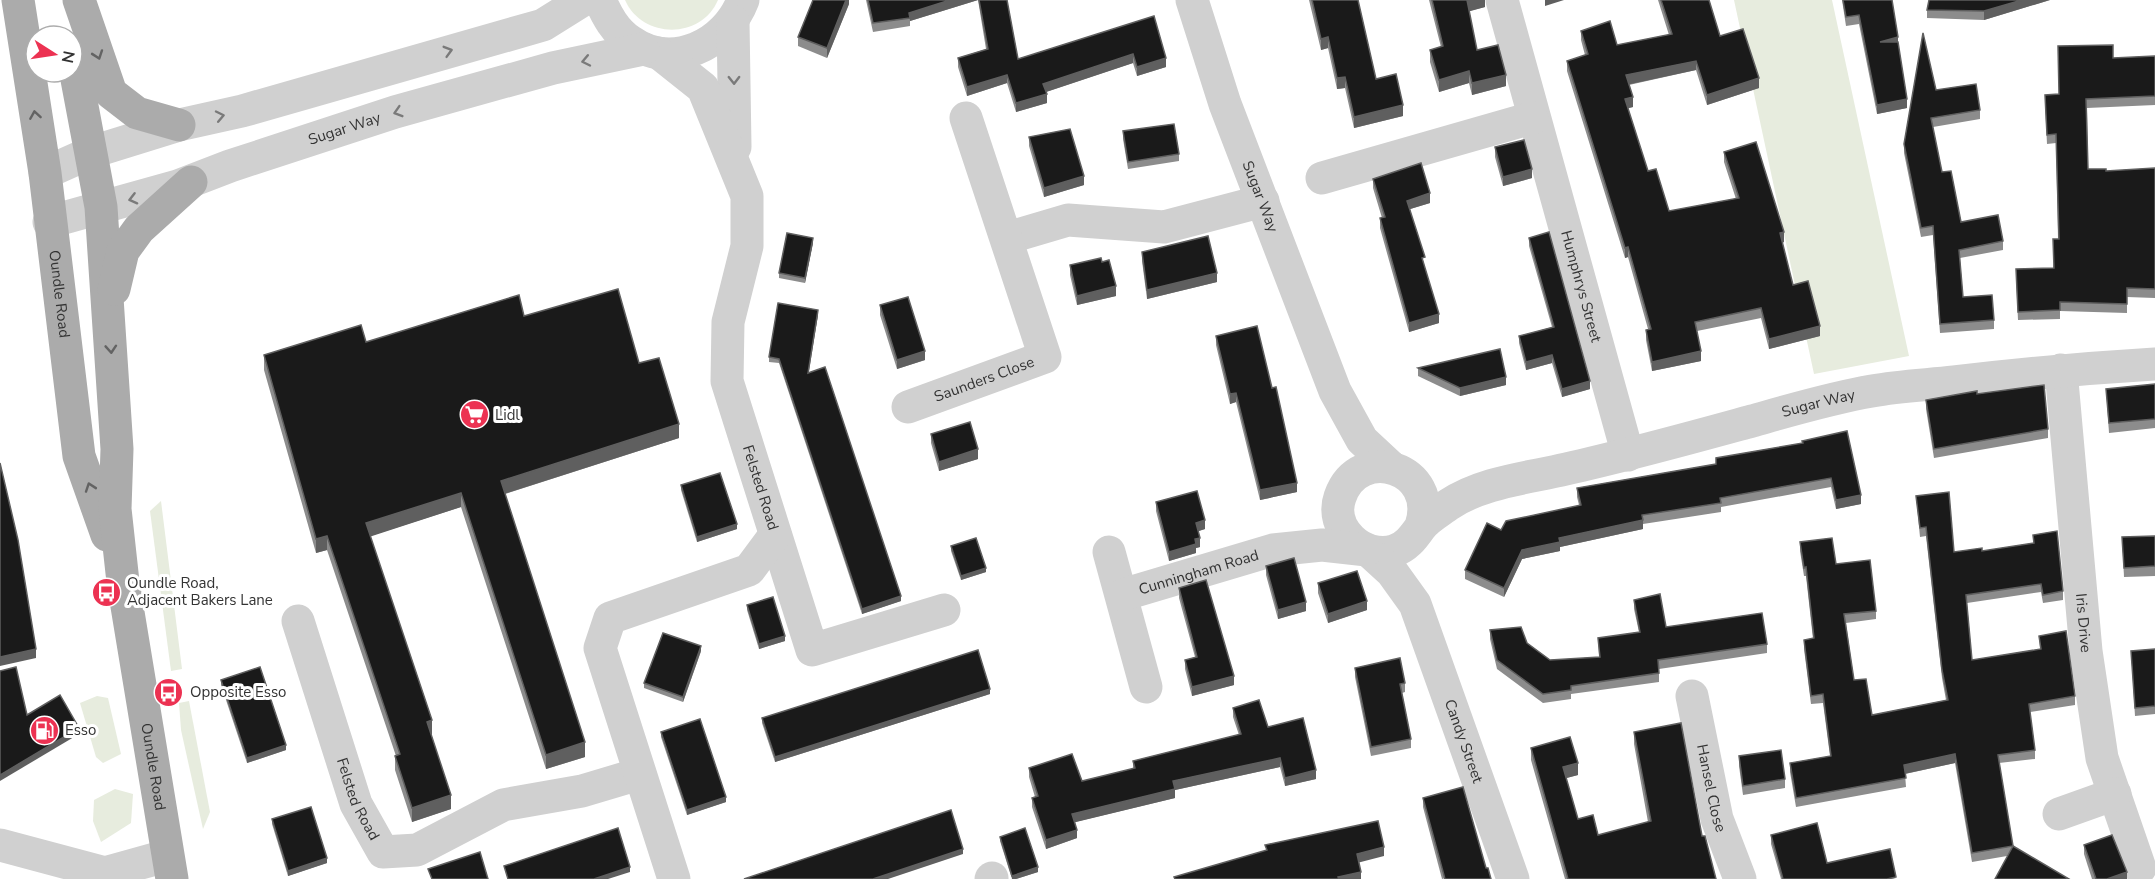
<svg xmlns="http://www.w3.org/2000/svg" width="2155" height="879" font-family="'Nunito Sans',sans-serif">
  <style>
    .green { fill: #e7ecde }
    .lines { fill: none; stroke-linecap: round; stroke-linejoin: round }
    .minor { stroke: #d0d0d0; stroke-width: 33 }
    .primary { stroke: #ababab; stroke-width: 33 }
    .wall { fill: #8c8c8c }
    .shaded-wall { fill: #5f5f5f }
    .building { fill: #1a1a1a; stroke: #5f5f5f; stroke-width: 1.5 }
    .oneway { stroke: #7a7a7a }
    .oneway2 { stroke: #636363 }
    .labels { text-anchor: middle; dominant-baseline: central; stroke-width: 6; stroke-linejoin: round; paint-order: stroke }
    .street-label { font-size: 15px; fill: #333; stroke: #fff }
    .poi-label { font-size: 15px; fill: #333; stroke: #fff; text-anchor: start }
  </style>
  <rect width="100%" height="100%" fill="#fff"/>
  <!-- green -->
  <g class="green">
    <path d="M 625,0 L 718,0 C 701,40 642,39 625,0 Z"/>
    <polygon points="1734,0 1832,0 1909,356 1814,374"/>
    <polygon points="161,501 182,669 171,671 150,511"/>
    <polygon points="97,696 108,698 121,754 103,763 96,757 80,703"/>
    <polygon points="189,701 210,812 203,829 181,730 179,703"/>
    <polygon points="115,789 133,794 131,823 101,842 93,821 94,800"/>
  </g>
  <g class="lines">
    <!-- minor -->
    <g class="minor">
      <path d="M 600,0 C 607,16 615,31 630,41 C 672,71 726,45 743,0"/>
      <path id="s1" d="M 1192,0 L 1225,104 L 1335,391 L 1362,440 L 1391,467"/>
      <path id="s2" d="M 1502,0 L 1628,455"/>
      <polyline points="733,21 735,147"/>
      <path id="s3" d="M 659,53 L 703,88 L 747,196 L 747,246 L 728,322 L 727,381 L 812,650 L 944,610"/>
      <polyline points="45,173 92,152 179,125 242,111 543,25 583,0"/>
      <polyline points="1322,178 1532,118"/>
      <path id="s4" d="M 49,222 L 178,186 L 230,166 L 395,112 L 553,68 L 643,49"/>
      <polyline points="1007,238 1068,220 1164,227 1263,201"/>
      <path id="s5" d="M 2061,370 L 2086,651 L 2102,758 L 2140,868"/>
      <path id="s6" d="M 908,407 L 1045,357 L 966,118"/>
      <path id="s7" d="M 1421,526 C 1440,468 1359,442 1340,497 C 1329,528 1362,560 1394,551 C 1406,547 1413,538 1420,528 C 1426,519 1440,511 1448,505 C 1482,482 1528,478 1566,469 C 1629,455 1690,438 1752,421 C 1791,410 1831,398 1872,391 C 1899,386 1927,385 1954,382 C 2021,374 2088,368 2155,364"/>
      <path id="s8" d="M 1369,551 L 1392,572 L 1415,604 L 1513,879"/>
      <polyline points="1109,552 1146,687"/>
      <path id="s9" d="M 1122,595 L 1273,550 L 1322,545 L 1367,550"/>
      <path id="s10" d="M 298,621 L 356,804 L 383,852 L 417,850 L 503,805 L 582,791 L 639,774"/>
      <path id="s11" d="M 1692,696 L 1717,819 L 1740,879"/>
      <polyline points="2059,814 2115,794"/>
      <polyline points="0,845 105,873 166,856"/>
      <polyline points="674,879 600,648 610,618 749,570 775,535"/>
      <polyline points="991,879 992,878"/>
    </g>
    <!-- primary -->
    <g class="primary">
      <path id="s12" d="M 18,0 L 45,173 L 79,456 L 107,535"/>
      <polyline points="79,0 111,93 137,113 179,125"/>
      <path id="s13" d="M 72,53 L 101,207 L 117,449 L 115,509 L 123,582 L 172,879"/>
      <polyline points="114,289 123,251 139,229 191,182"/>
    </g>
  </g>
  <!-- wall -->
  <g class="wall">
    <polygon points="849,0 849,4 827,58 798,46 798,37"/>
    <polygon points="866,0 1007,0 1018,59 1154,16 1166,67 1137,76 1133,63 1046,92 1047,103 1016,112 1007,83 967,96 958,67 958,58 986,49 978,0 910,21 910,26 873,32"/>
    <polygon points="1309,0 1358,0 1376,79 1403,116 1354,128 1345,88 1337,89 1328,48 1321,50"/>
    <polygon points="1429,0 1485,0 1485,7 1469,11 1477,50 1506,86 1472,95 1469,83 1439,92 1430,62 1430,50 1441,47"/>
    <polygon points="1658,0 1709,0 1720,36 1759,88 1707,105 1696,70 1629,85 1633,107 1628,108 1648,171 1669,211 1736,199 1724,162 1724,152 1784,242 1782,243 1793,285 1820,336 1769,349 1761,318 1697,331 1701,361 1652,371 1646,340 1646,330 1648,329 1628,257 1625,258 1567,71 1567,61 1585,55 1581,40 1581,31 1617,45 1669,35"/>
    <polygon points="1842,0 1892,0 1907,108 1877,114 1859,24 1846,26"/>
    <polygon points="2050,0 1984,20 1927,18 1927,10"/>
    <polygon points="2155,56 2155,105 2087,108 2088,169 2106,171 2155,168 2155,298 2127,297 2127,313 2060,311 2060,319 2018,320 2016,278 2053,268 2058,239 2056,143 2047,144 2045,104 2113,58"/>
    <polygon points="1936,90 1980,110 1980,119 1933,127 1942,172 1961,222 2003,241 2003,250 1960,258 1963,297 1994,320 1994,329 1940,333 1933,235 1921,237 1904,153 1904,144"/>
    <polygon points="1123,131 1179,154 1179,161 1128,169 1123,139"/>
    <polygon points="1029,137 1084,185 1044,197 1029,146"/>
    <polygon points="1495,147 1532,178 1503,186 1495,157"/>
    <polygon points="1373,179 1430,203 1410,209 1439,323 1409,332 1380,228 1380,218 1382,218 1373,188"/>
    <polygon points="1529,238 1590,389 1562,397 1552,363 1526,370 1519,343 1519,336 1552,327 1529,246"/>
    <polygon points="813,243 805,283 779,278 779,273"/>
    <polygon points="1142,252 1217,282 1147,299 1142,261"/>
    <polygon points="1070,265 1116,296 1077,305 1070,275"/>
    <polygon points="880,305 925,360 897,369 880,315"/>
    <polygon points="818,315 808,372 901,601 862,614 779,363 769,362 769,357"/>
    <polygon points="524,316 639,363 679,438 505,494 585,757 546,769 461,507 370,536 432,734 431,735 451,809 412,822 395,770 395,756 396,756 327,550 316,553 264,370 264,355 366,342"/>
    <polygon points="1216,336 1272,388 1297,492 1260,500 1236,402 1230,404 1216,345"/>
    <polygon points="1418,368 1506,385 1460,396 1418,376"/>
    <polygon points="2155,384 2155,428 2109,433 2106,389"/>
    <polygon points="1977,394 2048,429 2048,438 1934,458 1926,409 1926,400"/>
    <polygon points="931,434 978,459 939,471 931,443"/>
    <polygon points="1802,443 1861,504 1836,509 1831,487 1721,507 1721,512 1643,524 1643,529 1560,547 1560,551 1522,559 1504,597 1465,579 1465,570 1501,530 1579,505 1577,497 1577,488 1716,464 1716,458"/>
    <polygon points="681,485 737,529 697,542 681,490"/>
    <polygon points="1916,496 1954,552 1982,551 2033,543 2033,535 2063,591 2063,600 2043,603 2041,592 1967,603 1972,660 2040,649 2039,636 2075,696 2075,705 2030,712 2035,750 2035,759 1999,763 2013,846 2007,856 1972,862 1955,763 1905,774 1906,787 1796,807 1790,772 1790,763 1830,756 1823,703 1811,704 1804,649 1804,640 1813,639 1806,576 1804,576 1800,551 1800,542 1836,564 1876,611 1876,619 1846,623 1854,680 1872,715 1946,700 1942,678 1926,536 1920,537"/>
    <polygon points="1156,502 1205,529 1198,531 1200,547 1196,548 1196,553 1169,561 1156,511"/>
    <polygon points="2155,536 2155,576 2124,577 2122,537"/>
    <polygon points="951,546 986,572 961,580 951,551"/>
    <polygon points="1266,566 1306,611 1278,619 1266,575"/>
    <polygon points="1318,583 1367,610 1328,623 1318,593"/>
    <polygon points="1179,588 1234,685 1192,696 1185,669 1185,660 1195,657 1179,598"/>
    <polygon points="1634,600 1666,627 1767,644 1767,653 1659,669 1659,682 1571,694 1571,699 1543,703 1497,669 1490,639 1490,630 1527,643 1550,660 1599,657 1598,638 1639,632 1634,609"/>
    <polygon points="747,605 785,641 759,649 747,610"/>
    <polygon points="2155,649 2155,714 2135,716 2131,651"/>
    <polygon points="701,651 683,702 644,688 644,683"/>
    <polygon points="1355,668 1405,683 1405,692 1402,693 1411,739 1411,748 1371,756 1355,677"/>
    <polygon points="221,680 286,750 247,763 221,685"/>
    <polygon points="990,694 775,762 762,723 762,718"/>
    <polygon points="1233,708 1268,727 1316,779 1285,786 1280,767 1175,790 1175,798 1075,822 1077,838 1046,849 1032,807 1032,798 1035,797 1029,777 1029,768 1082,781 1133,769 1133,761 1239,735 1233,717"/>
    <polygon points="661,732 726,802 687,815 661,737"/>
    <polygon points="1634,732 1702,836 1716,879 1565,879 1531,760 1531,748 1578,775 1566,778 1578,819 1598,835 1648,822 1634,744"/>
    <polygon points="1739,756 1785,779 1785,788 1743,795 1739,766"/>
    <polygon points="1423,798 1486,868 1442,879 1423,807"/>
    <polygon points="272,819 327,863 288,876 272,824"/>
    <polygon points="1771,835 1827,863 1896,879 1781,879 1771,844"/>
    <polygon points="1000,837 1038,872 1016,879 1012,879 1000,841"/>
    <polygon points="2084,845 2127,879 2092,879 2084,854"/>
  </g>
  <!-- shaded-wall -->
  <g class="shaded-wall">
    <polygon points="846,0 849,0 849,4 827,58 827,48"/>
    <polygon points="950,0 978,0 910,21 909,13"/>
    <polygon points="1467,0 1485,0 1485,7 1467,12"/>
    <polygon points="1545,0 1564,0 1545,6"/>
    <polygon points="2022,0 2050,0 1984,20 1984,11"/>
    <polygon points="1328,37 1328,48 1321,50 1321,39"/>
    <polygon points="1898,37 1898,46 1880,42"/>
    <polygon points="1133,54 1133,63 1043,93 1043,84"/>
    <polygon points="1166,58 1166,67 1137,76 1137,67"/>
    <polygon points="1696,61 1696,70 1626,85 1626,75"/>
    <polygon points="1469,71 1469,83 1439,92 1439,80"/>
    <polygon points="1007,75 1007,83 967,96 967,87"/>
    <polygon points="1506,75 1506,86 1472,95 1472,83"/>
    <polygon points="1345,77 1345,88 1337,89 1337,78"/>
    <polygon points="1759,78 1759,88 1707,105 1707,95"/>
    <polygon points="1047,94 1047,103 1016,112 1016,103"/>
    <polygon points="1633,97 1633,107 1625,109 1625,99"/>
    <polygon points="1907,99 1907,108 1877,114 1877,105"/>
    <polygon points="1403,105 1403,116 1354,128 1354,117"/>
    <polygon points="1532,169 1532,178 1503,186 1503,177"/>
    <polygon points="1084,176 1084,185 1044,197 1044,188"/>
    <polygon points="1430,193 1430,203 1407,210 1407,201"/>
    <polygon points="1784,232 1784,242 1780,243 1780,233"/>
    <polygon points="813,238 813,243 805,283 805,278"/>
    <polygon points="1628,247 1628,257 1625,258 1625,248"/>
    <polygon points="1217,273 1217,282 1147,299 1147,290"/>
    <polygon points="1116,286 1116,296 1077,305 1077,296"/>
    <polygon points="818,310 818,315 808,377 808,373"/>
    <polygon points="1439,314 1439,323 1409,332 1409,323"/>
    <polygon points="1820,326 1820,336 1769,349 1769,339"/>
    <polygon points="925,351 925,360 897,369 897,360"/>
    <polygon points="1701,351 1701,361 1652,371 1652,362"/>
    <polygon points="1552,355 1552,363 1526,370 1526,362"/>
    <polygon points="1506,377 1506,385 1460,396 1460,388"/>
    <polygon points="1590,381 1590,389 1562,397 1562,389"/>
    <polygon points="1236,393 1236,402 1230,404 1230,394"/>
    <polygon points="679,424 679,438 501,495 501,481"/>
    <polygon points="978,449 978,459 939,471 939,462"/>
    <polygon points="1297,483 1297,492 1260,500 1260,490"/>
    <polygon points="461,493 461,507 366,538 366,523"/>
    <polygon points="1861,495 1861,504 1836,509 1836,500"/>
    <polygon points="1205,520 1205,529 1196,532 1196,523"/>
    <polygon points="1643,520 1643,529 1560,547 1560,551 1522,559 1504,597 1504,588 1522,550 1559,538"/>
    <polygon points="737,524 737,529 697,542 697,537"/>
    <polygon points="327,536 327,550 316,553 316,539"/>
    <polygon points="1200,538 1200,547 1196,548 1196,553 1169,561 1169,552 1195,539"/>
    <polygon points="986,568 986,572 961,580 961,576"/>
    <polygon points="901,596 901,601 862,614 862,609"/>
    <polygon points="1367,601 1367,610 1328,623 1328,614"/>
    <polygon points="1306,602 1306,611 1278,619 1278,610"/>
    <polygon points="785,636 785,641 759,649 759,644"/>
    <polygon points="701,646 701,651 683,702 683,697"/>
    <polygon points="36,649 36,658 0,666 0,657"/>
    <polygon points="1234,676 1234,685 1192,696 1192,687"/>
    <polygon points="990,689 990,694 775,762 775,757"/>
    <polygon points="432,720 432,734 427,736 427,722"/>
    <polygon points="79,728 79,734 0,781 0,775"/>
    <polygon points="585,742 585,757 546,769 546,755"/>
    <polygon points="286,745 286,750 247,763 247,758"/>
    <polygon points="1955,754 1955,763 1904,774 1904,765"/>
    <polygon points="1280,758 1280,767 1175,790 1175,798 1072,823 1072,814 1173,781"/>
    <polygon points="1578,763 1578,775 1563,779 1563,767"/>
    <polygon points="1316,770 1316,779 1285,786 1285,778"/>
    <polygon points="451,795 451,809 412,822 412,808"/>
    <polygon points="726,797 726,802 687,815 687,810"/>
    <polygon points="1077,830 1077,838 1046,849 1046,840"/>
    <polygon points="1384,847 1384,856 1357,863 1357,854"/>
    <polygon points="963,849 963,854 888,879 873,879"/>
    <polygon points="327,858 327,863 288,876 288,871"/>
    <polygon points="630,867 630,872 608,879 594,879"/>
    <polygon points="1038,867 1038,872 1016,879 1012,879 1012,876"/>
    <polygon points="1361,872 1361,879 1338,879 1338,877"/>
    <polygon points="2127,872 2127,879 2107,879"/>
  </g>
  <!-- building -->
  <g class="building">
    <polygon points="813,0 846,0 827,48 798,37"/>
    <polygon points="868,0 950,0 909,13 910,18 873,23"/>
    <polygon points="979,0 1007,0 1018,59 1154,16 1166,58 1137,67 1133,54 1043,84 1047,94 1016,103 1007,75 967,87 958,58 988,49"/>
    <polygon points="1312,0 1358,0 1376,79 1396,74 1403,105 1354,117 1345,77 1337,78 1328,37 1321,39"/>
    <polygon points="1432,0 1467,0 1477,50 1498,45 1506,75 1472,83 1469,71 1439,80 1430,50 1443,46"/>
    <polygon points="1661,0 1709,0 1720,36 1743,29 1759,78 1707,95 1696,61 1626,75 1633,97 1625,99 1648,171 1656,169 1669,211 1739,198 1724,152 1756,142 1784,232 1780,233 1793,285 1808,281 1820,326 1769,339 1761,308 1695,322 1701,351 1652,362 1646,330 1651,329 1628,247 1625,248 1567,61 1588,54 1581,31 1610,21 1617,45 1672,34"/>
    <polygon points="1843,0 1892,0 1898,37 1880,42 1898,42 1907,99 1877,105 1859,15 1846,17"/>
    <polygon points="1929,0 2022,0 1984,11 1927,10"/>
    <polygon points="1923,33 1936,90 1976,84 1980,110 1931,118 1942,172 1951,171 1961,222 1998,215 2003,241 1959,250 1963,297 1992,295 1994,320 1940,324 1933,226 1921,228 1904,144"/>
    <polygon points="2113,45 2113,58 2155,56 2155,96 2086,99 2088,169 2106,169 2106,171 2155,168 2155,289 2127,288 2127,304 2060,302 2060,310 2018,312 2016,269 2054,268 2053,239 2059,239 2056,134 2047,135 2045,95 2059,94 2058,46"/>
    <polygon points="1174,124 1179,154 1128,162 1123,131"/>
    <polygon points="1070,129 1084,176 1044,188 1029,137"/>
    <polygon points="1524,140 1532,169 1503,177 1495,147"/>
    <polygon points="1421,163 1430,193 1407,201 1425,257 1422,258 1439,314 1409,323 1380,218 1385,217 1373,179"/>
    <polygon points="1549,232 1590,381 1562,389 1552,355 1526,362 1519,336 1554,327 1529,238"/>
    <polygon points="787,233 813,238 805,278 779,273"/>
    <polygon points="1208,236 1217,273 1147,290 1142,252"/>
    <polygon points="1101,258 1102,262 1109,260 1116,286 1077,296 1070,265"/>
    <polygon points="618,289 639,363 659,358 679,424 501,481 585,742 546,755 461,493 366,523 432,720 427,722 451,795 412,808 395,756 400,754 327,536 316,539 264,355 361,325 366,342 519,295 524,316"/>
    <polygon points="908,297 925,351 897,360 880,305"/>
    <polygon points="778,303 818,310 808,373 825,367 901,596 862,609 779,359 769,357"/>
    <polygon points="1257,326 1272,388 1276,387 1297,483 1260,490 1236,393 1230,394 1216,336"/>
    <polygon points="1500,349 1506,377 1460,388 1418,368"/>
    <polygon points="2155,384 2155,419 2109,423 2106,389"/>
    <polygon points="2044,385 2048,429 1934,449 1926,400 1977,391 1977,394"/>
    <polygon points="970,422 978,449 939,462 931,434"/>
    <polygon points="1847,431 1861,495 1836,500 1831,478 1720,498 1721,503 1642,515 1643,520 1559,538 1560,542 1522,550 1504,588 1465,570 1487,523 1501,530 1506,521 1581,505 1577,488 1716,464 1716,458 1803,443 1802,441"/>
    <polygon points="0,463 18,540 36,649 0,657"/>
    <polygon points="720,473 737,524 697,537 681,485"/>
    <polygon points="1197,491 1205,520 1196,523 1200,538 1195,539 1196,544 1169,552 1156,502"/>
    <polygon points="1949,492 1954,552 1982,548 1982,551 2034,543 2033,535 2057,531 2063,591 2043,595 2041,584 1966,595 1972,660 2041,649 2039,636 2066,631 2075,696 2029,704 2035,750 1998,755 2013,846 1972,853 1955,754 1904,765 1906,778 1796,798 1790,763 1831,756 1823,694 1811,696 1804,640 1814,638 1806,567 1804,568 1800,542 1832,538 1836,564 1870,560 1876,611 1844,614 1854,680 1866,679 1872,715 1948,700 1942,670 1926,527 1920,528 1916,496"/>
    <polygon points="2155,536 2155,566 2124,568 2122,537"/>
    <polygon points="976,538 986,568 961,576 951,546"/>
    <polygon points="1294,558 1306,602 1278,610 1266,566"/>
    <polygon points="1357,571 1367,601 1328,614 1318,583"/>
    <polygon points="1206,580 1234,676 1192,687 1185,660 1197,657 1179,588"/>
    <polygon points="1660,594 1666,627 1762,613 1767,644 1658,660 1659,673 1571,686 1571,690 1543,694 1497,660 1490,630 1521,627 1527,643 1550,660 1600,657 1598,638 1640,632 1634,600"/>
    <polygon points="773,597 785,636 759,644 747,605"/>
    <polygon points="663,633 701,646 683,697 644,683"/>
    <polygon points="2155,649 2155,706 2135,708 2131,651"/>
    <polygon points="978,650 990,689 775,757 762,718"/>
    <polygon points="1400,658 1405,683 1400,684 1411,739 1371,747 1355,668"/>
    <polygon points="16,667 27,715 60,695 79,728 0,775 0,671"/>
    <polygon points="260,667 286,745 247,758 221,680"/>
    <polygon points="1259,700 1268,727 1303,718 1316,770 1285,778 1280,758 1173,781 1175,789 1072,814 1077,830 1046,840 1032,798 1038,796 1029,768 1072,754 1082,781 1135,768 1133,761 1241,734 1233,708"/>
    <polygon points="700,719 726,797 687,810 661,732"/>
    <polygon points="1681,723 1702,836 1705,836 1716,879 1568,879 1531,748 1570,737 1578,763 1563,767 1578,819 1593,815 1598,835 1651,821 1634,732"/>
    <polygon points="1781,750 1785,779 1743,786 1739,756"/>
    <polygon points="1463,787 1486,868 1488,868 1491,879 1444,879 1445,879 1423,798"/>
    <polygon points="311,807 327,858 288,871 272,819"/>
    <polygon points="951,810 963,849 873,879 744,879"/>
    <polygon points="1378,821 1384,847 1357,854 1361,872 1338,877 1339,879 1175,879 1174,877 1267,850 1265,845"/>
    <polygon points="1817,823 1827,863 1890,849 1896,877 1887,879 1783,879 1771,835"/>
    <polygon points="618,828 630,867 594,879 508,879 504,866"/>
    <polygon points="1025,828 1038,867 1012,876 1000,837"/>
    <polygon points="2112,835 2127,872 2107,879 2096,879 2084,845"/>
    <polygon points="2013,846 2069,879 1995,879"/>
    <polygon points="480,852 488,879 432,879 428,869"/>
  </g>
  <!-- one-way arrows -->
  <defs><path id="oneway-chevron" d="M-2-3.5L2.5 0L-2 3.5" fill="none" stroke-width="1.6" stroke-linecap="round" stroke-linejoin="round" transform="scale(1.5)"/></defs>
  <g class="oneway">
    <use href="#oneway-chevron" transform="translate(448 51) rotate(-16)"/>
    <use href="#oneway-chevron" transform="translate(586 61) rotate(168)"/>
    <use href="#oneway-chevron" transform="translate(734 80) rotate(89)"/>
    <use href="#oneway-chevron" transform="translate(398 112) rotate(163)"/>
    <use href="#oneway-chevron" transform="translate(220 116) rotate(-12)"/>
    <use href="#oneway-chevron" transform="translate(133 199) rotate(166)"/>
  </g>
  <g class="oneway2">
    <use href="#oneway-chevron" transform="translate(98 55) rotate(71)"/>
    <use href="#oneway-chevron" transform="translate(35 115) rotate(-99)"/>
    <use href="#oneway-chevron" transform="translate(111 349) rotate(86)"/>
    <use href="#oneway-chevron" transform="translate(90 487) rotate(-109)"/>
  </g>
  <!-- icons -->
  <defs>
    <symbol id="supermarket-disc" viewBox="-11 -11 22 22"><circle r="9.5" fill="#ec3252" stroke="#fff"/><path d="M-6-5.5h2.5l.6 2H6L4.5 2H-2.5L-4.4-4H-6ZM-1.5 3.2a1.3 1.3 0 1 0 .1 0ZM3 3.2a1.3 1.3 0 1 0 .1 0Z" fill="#fff"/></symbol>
    <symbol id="bus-disc" viewBox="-11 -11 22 22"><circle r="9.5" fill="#ec3252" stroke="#fff"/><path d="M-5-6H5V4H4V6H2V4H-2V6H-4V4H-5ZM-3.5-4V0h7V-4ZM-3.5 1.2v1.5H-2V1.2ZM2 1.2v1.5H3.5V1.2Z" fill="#fff"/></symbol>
    <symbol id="fuel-disc" viewBox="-11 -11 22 22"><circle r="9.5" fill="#ec3252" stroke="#fff"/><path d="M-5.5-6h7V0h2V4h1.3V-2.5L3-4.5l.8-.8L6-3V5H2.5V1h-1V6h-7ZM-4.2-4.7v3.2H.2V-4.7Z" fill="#fff"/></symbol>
  </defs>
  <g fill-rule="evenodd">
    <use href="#supermarket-disc" x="458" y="398" width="33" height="33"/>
    <use href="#bus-disc" x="90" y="576" width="33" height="33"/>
    <use href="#bus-disc" x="152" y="676" width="33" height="33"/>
    <use href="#fuel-disc" x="28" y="714" width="33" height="33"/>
  </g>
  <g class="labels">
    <!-- street labels -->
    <g class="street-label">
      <text stroke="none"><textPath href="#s4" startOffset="310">Sugar Way</textPath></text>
      <text stroke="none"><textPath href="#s1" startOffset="208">Sugar Way</textPath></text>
      <text stroke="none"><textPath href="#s2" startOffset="297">Humphrys Street</textPath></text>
      <text stroke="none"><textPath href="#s12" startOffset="297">Oundle Road</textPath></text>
      <text stroke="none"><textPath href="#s6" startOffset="81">Saunders Close</textPath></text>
      <text stroke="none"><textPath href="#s7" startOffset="688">Sugar Way</textPath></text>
      <text stroke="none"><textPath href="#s3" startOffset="472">Felsted Road</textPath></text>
      <text stroke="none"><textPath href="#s9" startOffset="80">Cunningham Road</textPath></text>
      <text stroke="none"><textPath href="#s5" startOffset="254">Iris Drive</textPath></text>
      <text stroke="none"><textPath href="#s8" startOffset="216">Candy Street</textPath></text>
      <text stroke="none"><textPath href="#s13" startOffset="720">Oundle Road</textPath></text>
      <text stroke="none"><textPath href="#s11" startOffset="94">Hansel Close</textPath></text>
      <text stroke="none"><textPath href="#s10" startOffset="188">Felsted Road</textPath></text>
    </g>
    <!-- poi labels -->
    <g class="poi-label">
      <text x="495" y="415">Lidl</text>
      <text x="127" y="583">Oundle Road,<tspan x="127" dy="17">Adjacent Bakers Lane</tspan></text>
      <text x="190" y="692">Opposite Esso</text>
      <text x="65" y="730">Esso</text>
    </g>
  </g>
  <!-- north arrow -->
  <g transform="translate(54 54) rotate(102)"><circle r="28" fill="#ffffff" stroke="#adadad" stroke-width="1.5"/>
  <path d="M0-4.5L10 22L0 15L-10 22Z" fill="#ec3252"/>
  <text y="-9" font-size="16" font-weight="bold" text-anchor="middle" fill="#333333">N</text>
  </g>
</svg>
